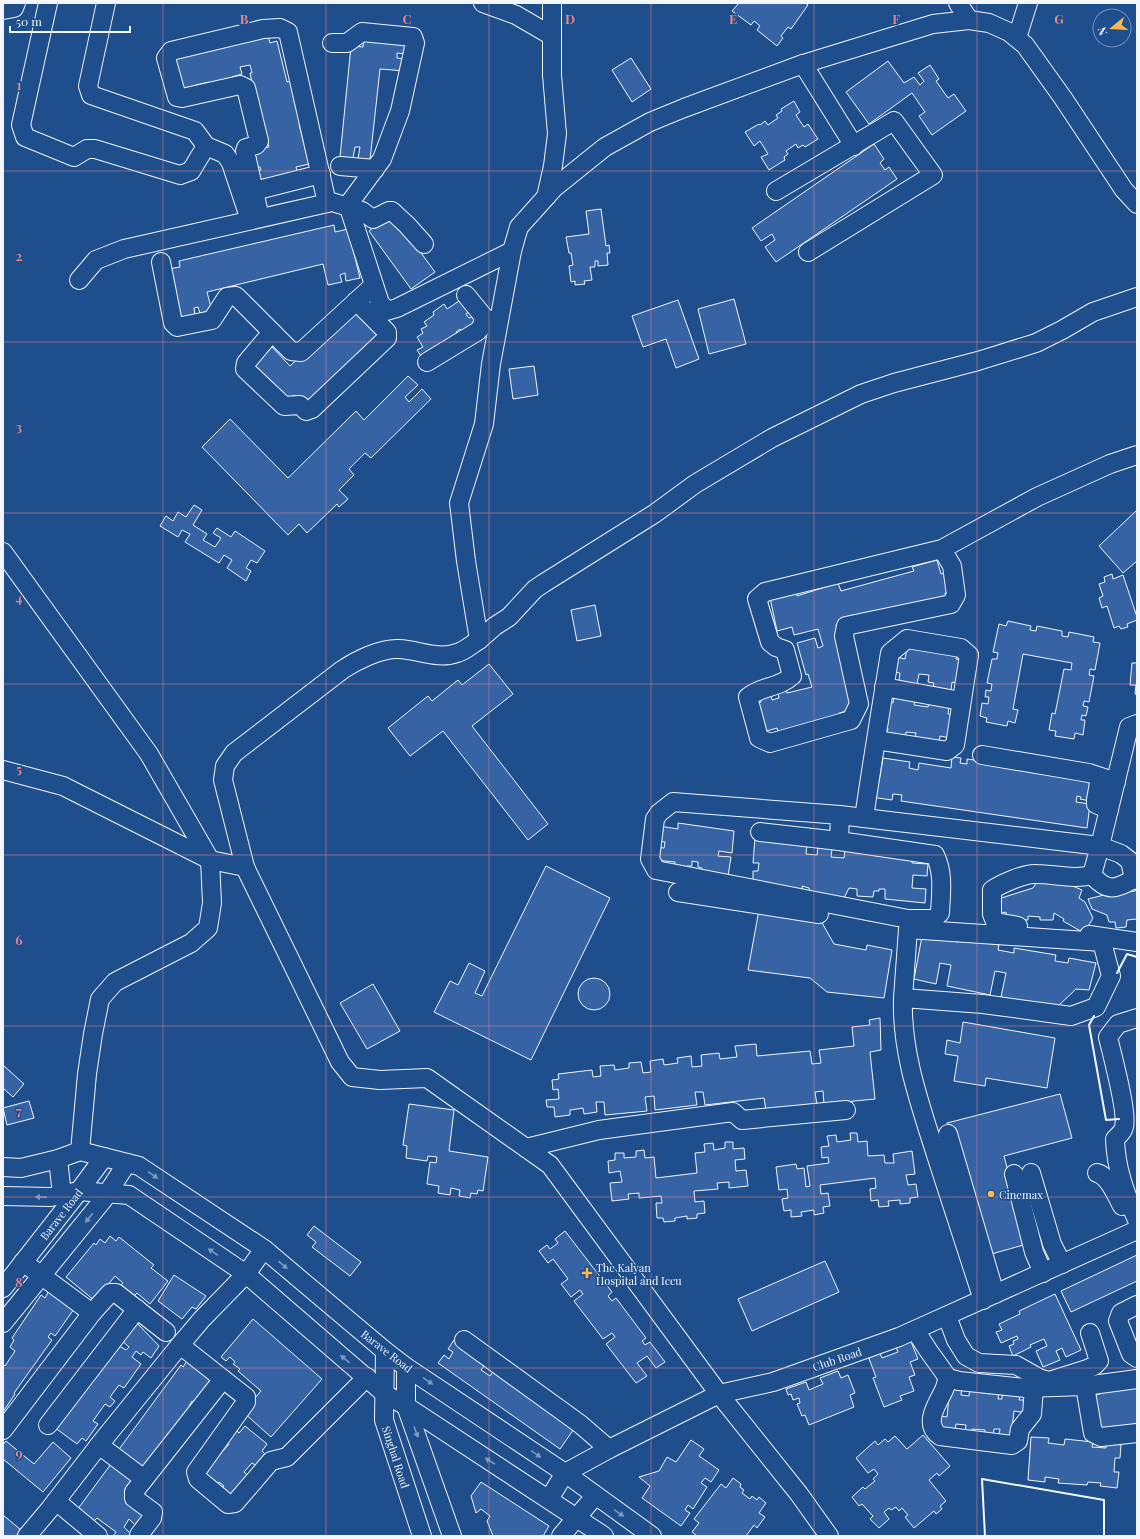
<svg xmlns="http://www.w3.org/2000/svg" width="1140" height="1539" font-family="'Playfair Display',serif">
  <style>
    .building { fill: #3563a3; stroke: #f2f6ff }
    .lines { fill: none; stroke-linecap: round; stroke-linejoin: round }
    .minor-casing { stroke: #f2f6ff; stroke-width: 20 }
    .minor { stroke: #1f4e8c; stroke-width: 18 }
    .wall { stroke: #f2f6ff; stroke-width: 2 }
    .oneway { fill: #7e9ac0 }
    .grid { fill: none; stroke: #e38589; stroke-width: 1; stroke-opacity: 0.55 }
    .poi-dot { fill: #ffb74d; stroke: #1f4e8c; stroke-width: 1.5 }
    .labels { text-anchor: middle; dominant-baseline: central; stroke-width: 3; stroke-linejoin: round; paint-order: stroke }
    .poi-label { font-size: 11px; fill: #f2f6ff; stroke: #1f4e8c; text-anchor: start }
    .street-label { font-size: 11px; fill: #f2f6ff; stroke: #1f4e8c }
    .grid-label { font-size: 13px; text-anchor: middle; font-weight: bold; fill: #e38589; stroke: #1f4e8c; stroke-width: 3; stroke-linejoin: round; paint-order: stroke }
  </style>
  <rect width="100%" height="100%" fill="#1f4e8c"/>
  <!-- building -->
  <g class="building">
    <polygon points="739,3 805,3 808,5 791,29 788,27 781,36 783,38 777,46 757,30 760,26 754,21 751,25 732,11"/>
    <polygon points="364,35 408,40 406,54 397,53 397,58 406,59 405,71 380,69 370,160 358,159 360,147 355,147 353,158 340,157 351,46 363,47"/>
    <polygon points="268,36 270,43 277,41 287,82 294,80 298,94 293,96 296,109 301,107 305,123 299,124 309,164 296,167 297,171 258,184 253,172 261,170 260,167 252,168 248,152 269,147 268,143 265,144 250,73 252,73 250,65 240,67 242,74 232,77 233,83 211,88 209,82 196,85 197,92 182,95 172,57"/>
    <polygon points="631,58 651,89 632,102 612,70"/>
    <polygon points="888,61 904,83 914,77 920,85 924,81 918,73 930,65 939,79 936,81 948,98 954,94 966,111 932,135 919,116 925,112 912,93 869,124 846,92"/>
    <polygon points="794,101 800,112 796,115 804,127 808,124 818,139 805,147 803,145 798,148 796,144 786,151 788,154 784,157 785,160 769,170 761,157 768,154 760,141 754,146 745,132 759,124 760,125 765,121 768,125 778,118 776,115 782,111 781,109"/>
    <polygon points="874,144 884,159 880,163 885,170 889,167 897,179 776,262 765,247 775,240 772,234 761,241 752,228"/>
    <polygon points="601,209 606,246 609,245 610,253 607,253 608,265 598,266 598,261 595,261 595,267 590,267 592,280 584,281 585,284 575,285 575,281 571,282 569,266 573,265 571,253 569,253 566,237 589,234 586,211"/>
    <polygon points="392,213 435,272 411,289 369,231"/>
    <polygon points="334,225 335,232 348,229 360,278 346,281 345,273 340,275 342,282 328,285 323,264 207,292 212,311 200,313 198,307 194,308 195,315 180,319 177,304 179,303 178,300 176,300 168,269 180,267 179,261"/>
    <polygon points="462,299 471,311 466,314 469,318 473,316 479,324 464,335 460,329 456,332 460,338 424,361 417,350 423,347 417,337 423,333 421,329 427,326 424,322 434,315 433,312 444,304 447,309"/>
    <polygon points="734,299 746,344 709,354 698,309"/>
    <polygon points="678,300 699,359 676,368 666,339 643,347 632,316"/>
    <polygon points="355,305 385,335 306,407 294,395 285,404 250,367 271,346 290,366"/>
    <polygon points="534,366 538,395 513,399 509,369"/>
    <polygon points="408,376 418,385 405,397 409,402 422,389 431,399 371,458 365,453 349,469 354,475 339,490 348,499 339,507 337,504 307,533 299,524 288,535 202,447 230,419 288,478 356,411 364,420"/>
    <polygon points="194,505 202,510 193,525 207,534 203,540 215,547 221,538 213,533 217,528 231,537 235,531 265,551 257,563 251,560 246,568 251,571 246,581 227,568 232,560 224,555 219,563 185,542 190,534 182,530 178,537 160,526 166,516 173,521 178,512 186,517"/>
    <polygon points="1137,510 1137,561 1123,573 1099,546"/>
    <polygon points="937,560 941,574 947,572 952,590 945,593 947,601 836,625 848,676 852,706 847,708 847,711 839,713 840,716 778,732 777,728 763,732 755,704 761,702 759,695 770,692 772,700 779,698 777,690 785,687 787,693 812,687 808,674 806,675 797,643 815,638 818,648 823,646 818,629 794,635 792,627 777,631 769,593 797,591 797,596 838,583 841,591 914,571 912,567"/>
    <polygon points="1112,574 1113,579 1123,575 1137,617 1137,620 1127,624 1128,627 1121,629 1119,626 1114,628 1107,606 1102,608 1099,598 1103,596 1099,584 1105,582 1104,577"/>
    <polygon points="595,605 601,636 577,641 571,610"/>
    <polygon points="1008,621 1031,626 1030,630 1036,631 1037,626 1062,631 1062,636 1068,637 1069,632 1094,637 1093,642 1100,643 1095,670 1090,669 1089,675 1094,676 1089,702 1084,701 1083,706 1088,707 1086,716 1082,715 1081,720 1085,720 1083,735 1075,733 1074,739 1055,736 1056,731 1049,730 1052,713 1055,714 1064,669 1071,670 1072,663 1023,654 1013,709 1018,710 1015,723 1008,721 1007,726 986,722 987,718 980,716 982,703 988,704 989,697 985,697 986,690 991,691 992,684 987,683 992,659 997,659 998,653 993,652 999,624 1006,626"/>
    <polygon points="908,642 958,651 956,659 964,660 960,684 952,682 951,690 933,687 934,683 928,682 929,675 919,674 917,684 899,681 900,673 894,672 896,657 905,659"/>
    <polygon points="1132,663 1137,663 1137,695 1135,694 1136,685 1130,685"/>
    <polygon points="489,664 513,694 472,726 548,824 528,840 443,731 410,756 388,728 428,696 432,701 458,680 462,685"/>
    <polygon points="894,696 915,699 914,705 928,707 929,702 949,705 948,714 954,715 950,738 940,736 938,748 915,738 916,733 906,732 905,741 886,738 888,728 883,727 888,702 893,703"/>
    <polygon points="952,757 961,758 960,763 967,764 967,759 1090,777 1090,801 1080,799 1081,797 1077,796 1076,802 1090,804 1087,828 901,801 902,795 893,794 892,800 871,797 872,781 879,782 883,758 910,762 909,768 918,770 919,763 951,768"/>
    <polygon points="678,823 734,831 732,853 719,851 718,856 731,857 728,876 701,872 702,868 698,867 698,862 692,861 692,866 687,866 686,870 674,868 675,862 655,860 656,847 664,848 665,842 657,841 659,826 678,829"/>
    <polygon points="755,838 807,843 806,854 817,855 818,847 832,849 831,857 844,858 845,850 912,856 912,863 928,864 927,876 913,875 912,888 926,889 925,903 885,899 885,889 879,889 879,891 874,891 873,897 857,896 857,889 849,888 843,900 810,893 809,888 802,886 803,893 753,884 753,871 758,871 759,863 753,863"/>
    <polygon points="546,866 610,898 531,1060 434,1012 450,981 458,985 469,963 485,971 475,993 482,996"/>
    <polygon points="1037,882 1068,884 1082,890 1079,898 1085,902 1093,918 1084,933 1063,921 1064,919 1054,913 1053,920 1040,920 1040,917 1028,916 1028,920 1006,919 1006,912 998,914 995,900 1033,888"/>
    <polygon points="1136,889 1137,889 1137,919 1127,920 1126,927 1116,928 1115,922 1109,922 1107,915 1092,909 1088,899 1104,895 1135,891"/>
    <polygon points="759,910 821,921 834,944 866,950 867,945 892,950 884,998 827,992 810,978 748,970"/>
    <polygon points="923,931 943,939 958,942 958,938 999,945 998,950 1014,953 1014,948 1056,955 1055,961 1068,963 1069,958 1096,963 1089,990 1076,989 1056,1008 1001,997 1006,973 995,971 990,995 947,986 951,965 940,963 936,984 914,979"/>
    <circle cx="594" cy="994" r="16"/>
    <polygon points="373,984 400,1031 367,1049 340,1003"/>
    <polygon points="880,1018 881,1050 870,1052 875,1099 824,1104 823,1091 815,1092 817,1105 766,1111 764,1098 705,1105 703,1092 695,1092 697,1105 655,1110 654,1096 645,1097 647,1111 605,1115 604,1102 596,1102 597,1112 584,1114 583,1108 570,1110 570,1115 555,1117 554,1107 547,1107 546,1100 559,1099 558,1089 553,1090 552,1080 559,1079 558,1074 592,1070 593,1077 601,1076 600,1066 614,1065 615,1070 629,1068 629,1063 641,1062 643,1073 651,1072 650,1061 663,1059 664,1065 678,1063 677,1058 691,1056 692,1067 702,1066 701,1055 719,1053 720,1059 737,1057 735,1046 756,1044 757,1056 810,1051 812,1064 821,1063 819,1050 854,1046 852,1027 870,1025 869,1020"/>
    <polygon points="963,1022 1055,1038 1047,1088 986,1078 985,1086 954,1081 958,1056 945,1054 947,1040 960,1043"/>
    <polygon points="3,1065 24,1084 13,1097 3,1088"/>
    <polygon points="1060,1094 1072,1138 1004,1156 1027,1244 988,1255 947,1123"/>
    <polygon points="29,1101 34,1118 7,1125 3,1108"/>
    <polygon points="409,1104 454,1110 449,1151 488,1157 483,1191 478,1190 477,1194 471,1193 470,1198 459,1196 460,1190 451,1188 450,1195 438,1193 439,1186 427,1184 430,1162 436,1163 437,1157 428,1156 427,1161 406,1158 407,1146 403,1145"/>
    <polygon points="850,1133 857,1133 858,1142 867,1141 868,1156 884,1155 885,1163 894,1163 893,1154 912,1151 915,1174 906,1175 908,1185 916,1184 918,1197 910,1198 910,1203 900,1204 900,1200 888,1201 889,1206 879,1207 878,1200 871,1201 870,1189 876,1188 875,1178 820,1185 821,1194 828,1193 830,1206 823,1207 824,1213 814,1215 814,1210 801,1212 802,1216 791,1217 791,1210 784,1211 782,1199 788,1198 787,1189 779,1190 776,1167 796,1164 797,1169 804,1168 806,1187 810,1186 807,1166 829,1163 828,1157 822,1158 821,1147 829,1146 827,1136 836,1135 837,1142 851,1140"/>
    <polygon points="725,1142 733,1142 733,1149 744,1148 745,1159 735,1160 736,1171 746,1170 748,1186 729,1188 729,1182 717,1183 718,1189 694,1191 695,1202 704,1201 705,1213 697,1214 697,1218 687,1219 687,1216 675,1218 675,1221 664,1222 663,1218 657,1218 656,1203 662,1203 661,1196 639,1198 639,1193 628,1194 629,1199 612,1201 610,1183 622,1182 620,1171 609,1173 608,1161 615,1160 615,1153 624,1153 624,1158 636,1157 636,1151 644,1150 645,1158 654,1157 656,1178 697,1173 695,1153 705,1152 704,1144 713,1143 714,1150 725,1148"/>
    <polygon points="314,1226 361,1262 350,1276 312,1247 316,1242 307,1235"/>
    <polygon points="565,1231 612,1292 608,1296 612,1301 616,1298 646,1338 642,1341 645,1345 650,1342 665,1362 656,1368 647,1356 637,1363 647,1376 636,1383 606,1344 615,1337 612,1333 603,1339 574,1301 583,1294 580,1290 571,1297 561,1284 568,1279 553,1259 548,1263 539,1251 547,1245 550,1249 558,1243 555,1239"/>
    <polygon points="110,1236 116,1241 119,1237 154,1265 151,1268 168,1281 150,1304 137,1293 134,1296 121,1285 123,1283 115,1276 95,1301 66,1277 94,1243 96,1245 100,1239 105,1243"/>
    <polygon points="1137,1255 1137,1281 1071,1312 1061,1291"/>
    <polygon points="825,1261 839,1292 752,1331 738,1299"/>
    <polygon points="174,1275 206,1296 196,1309 192,1307 182,1319 158,1301"/>
    <polygon points="49,1291 74,1309 55,1336 51,1333 48,1337 52,1340 14,1393 15,1394 3,1412 3,1364 5,1366 15,1351 10,1347 14,1340 12,1338 41,1295 45,1298"/>
    <polygon points="1055,1294 1081,1350 1066,1357 1062,1348 1056,1351 1060,1360 1043,1367 1036,1351 1047,1346 1044,1339 1030,1345 1031,1347 1013,1356 1009,1346 1014,1344 1013,1341 1018,1339 1017,1336 1001,1343 996,1332 1002,1330 999,1324 1020,1314 1019,1311"/>
    <polygon points="253,1319 322,1379 271,1437 243,1412 261,1391 238,1371 240,1369 233,1364 235,1362 230,1357 226,1361 221,1357"/>
    <polygon points="135,1321 159,1346 151,1358 143,1352 141,1355 136,1351 132,1357 141,1364 124,1388 119,1385 110,1397 115,1401 110,1407 105,1404 93,1421 98,1424 86,1441 82,1438 77,1444 54,1427 114,1343 126,1350 129,1347 120,1339"/>
    <polygon points="910,1339 918,1359 910,1362 915,1375 909,1377 914,1391 900,1396 902,1400 884,1407 873,1378 876,1377 868,1356 879,1351 882,1358 898,1352 895,1345"/>
    <polygon points="454,1340 486,1363 481,1370 490,1376 495,1369 576,1426 560,1449 438,1363 444,1355 449,1359 453,1352 448,1349"/>
    <polygon points="187,1361 211,1379 194,1403 192,1401 189,1406 191,1407 143,1472 117,1452 181,1365 183,1367"/>
    <polygon points="838,1371 841,1378 848,1375 855,1393 850,1395 854,1407 809,1425 805,1415 802,1416 797,1404 800,1403 799,1398 793,1400 791,1394 788,1395 786,1389 806,1382 809,1390 823,1384 820,1378"/>
    <polygon points="1137,1380 1137,1428 1099,1433 1093,1395 1100,1394 1100,1388"/>
    <polygon points="950,1386 962,1387 961,1395 969,1396 970,1388 978,1389 978,1392 990,1394 990,1390 999,1391 998,1399 1002,1399 1002,1395 1020,1396 1019,1400 1024,1400 1023,1403 1029,1404 1028,1413 1014,1411 1011,1437 999,1436 1000,1429 994,1429 993,1435 985,1434 985,1430 972,1429 972,1432 965,1432 966,1425 956,1424 955,1431 938,1429 940,1416 947,1417"/>
    <polygon points="245,1426 267,1444 262,1451 267,1456 258,1467 252,1463 244,1472 252,1479 230,1501 219,1492 224,1486 219,1482 214,1487 201,1476 229,1444 225,1440 235,1429 239,1433"/>
    <polygon points="923,1435 950,1466 939,1476 937,1473 929,1480 946,1501 940,1506 942,1509 936,1514 934,1511 914,1528 905,1517 908,1515 902,1508 899,1511 896,1507 891,1510 889,1508 884,1512 889,1519 879,1528 870,1519 873,1516 862,1504 859,1506 852,1497 863,1487 865,1489 875,1481 873,1479 878,1474 874,1469 868,1473 856,1458 875,1441 878,1445 885,1439 888,1442 895,1436 907,1449"/>
    <polygon points="1031,1437 1049,1438 1048,1443 1064,1445 1065,1439 1093,1442 1092,1447 1106,1448 1106,1443 1121,1445 1120,1458 1115,1458 1114,1472 1119,1472 1117,1488 1100,1486 1101,1483 1088,1482 1087,1485 1058,1483 1059,1479 1045,1477 1045,1482 1028,1480"/>
    <polygon points="691,1440 704,1449 699,1456 719,1470 711,1482 705,1478 701,1483 707,1487 693,1509 688,1505 685,1510 690,1513 681,1526 642,1498 650,1486 639,1477 659,1471 667,1457 676,1462"/>
    <polygon points="6,1441 34,1464 53,1442 71,1458 43,1492 3,1459 3,1445"/>
    <polygon points="114,1460 138,1478 124,1497 147,1514 137,1527 129,1519 124,1527 133,1536 113,1536 116,1532 97,1518 93,1522 77,1510"/>
    <polygon points="733,1478 741,1484 740,1487 744,1490 742,1493 750,1499 752,1496 757,1500 759,1497 766,1503 759,1513 765,1517 757,1528 754,1525 746,1536 697,1536 692,1532 699,1523 694,1519 721,1484 726,1488"/>
    <polygon points="481,1482 549,1526 543,1536 493,1536 487,1521 490,1516 481,1509 476,1513 471,1496"/>
    <polygon points="3,1515 21,1530 16,1536 3,1536"/>
  </g>
  <g class="lines">
    <defs>
      <g id="minor">
        <polyline points="48,3 21,125 25,137 74,157 87,149 95,149 180,175 191,171 206,146"/>
        <polyline points="106,3 88,86 91,95 195,131 206,146 225,154 231,163 250,220"/>
        <polyline points="483,3 516,15 552,36"/>
        <polyline points="958,3 969,20"/>
        <polyline points="3,10 14,8 16,3"/>
        <polyline points="1017,38 1028,3"/>
        <polyline points="332,43 347,43 362,32 413,37 415,43 400,111 382,159 348,205 380,303 387,311 397,308 512,251"/>
        <polyline points="803,64 854,146"/>
        <polyline points="340,166 375,169"/>
        <polyline points="254,191 321,174"/>
        <polyline points="776,191 894,121 933,175 808,252"/>
        <polyline points="546,197 553,166 557,134 552,75 552,3"/>
        <polyline points="260,218 245,151 246,148 256,145 259,141 246,88 240,85 182,98 177,97 166,58 171,51 263,29 280,28 288,32 327,203"/>
        <polyline points="161,262 173,323 177,327 212,320 227,297 236,296 291,351 301,352 374,285"/>
        <polyline points="79,280 96,260 124,249 332,202 362,211 373,219 389,211 392,211 407,225 424,244"/>
        <polyline points="466,295 484,317 494,323"/>
        <polyline points="272,332 246,363 245,369 284,406 300,405 306,411 312,409 387,338 387,332 356,301"/>
        <polyline points="427,362 478,331 482,326 484,317"/>
        <path d="M 942,549 L 952,566 L 956,595 L 951,604 L 846,626 L 844,636 L 859,704 L 851,720 L 770,743 L 759,738 L 748,697 C 761,686 779,688 792,676 L 785,650 L 776,647 L 770,642 L 757,599 L 765,592 L 942,549 L 1037,497 L 1110,464 L 1137,455"/>
        <polyline points="3,552 149,754 210,860 212,903 208,928 191,943 115,982 100,999 93,1034 87,1074 80,1151"/>
        <polyline points="479,640 495,626 509,617 535,589 544,583 654,514 695,484 772,438 861,394 894,383 978,361 1036,343 1062,330 1093,312 1137,297"/>
        <polyline points="884,687 961,701"/>
        <polyline points="982,755 1089,773 1116,782"/>
        <polyline points="3,770 63,786 210,860 245,867 340,1062 352,1077 380,1080 427,1078 550,1165 719,1394 799,1494 829,1536"/>
        <polyline points="1100,777 1096,800 1096,804 1109,810"/>
        <path d="M 840,815 L 839,841 L 935,855 C 944,873 941,893 940,913 L 934,919 L 908,919 L 656,870 L 650,859 L 655,819 L 659,813 L 673,802 L 840,815 L 864,818 L 1100,846 L 1129,727 L 1137,724"/>
        <path d="M 864,818 C 872,763 881,708 890,653 L 907,639 L 961,648 L 969,655 L 955,745 L 947,751 L 876,740"/>
        <polyline points="760,832 839,841"/>
        <path d="M 245,867 L 223,780 L 225,766 L 234,753 L 342,670 C 357,660 381,648 399,649 C 419,650 438,660 457,653 C 465,651 472,644 479,640 L 466,561 L 459,503 L 484,424 L 491,364 L 512,251 L 519,227 L 554,188 L 605,147 L 650,122 L 684,108 L 803,64 L 933,24 L 969,20 L 989,23 L 1009,32 L 1025,45 L 1063,98 L 1124,190 L 1137,204"/>
        <path d="M 1092,875 C 1108,893 1115,889 1134,879"/>
        <polyline points="678,892 819,914"/>
        <path d="M 1018,926 L 995,922 L 992,914 L 992,890 C 1001,884 1025,873 1036,874 C 1056,874 1072,880 1092,875 L 1100,846 L 1121,854 L 1130,861 L 1134,879 L 1137,880"/>
        <polyline points="1089,935 1137,942"/>
        <path d="M 903,998 L 983,1004 L 1071,1016 L 1096,1007 L 1111,976 L 1102,942 L 908,929 L 903,998 C 901,1052 920,1104 936,1155 C 952,1203 967,1252 983,1300"/>
        <path d="M 1137,1018 L 1118,1024 L 1108,1037 C 1112,1055 1128,1112 1124,1127 C 1123,1132 1118,1136 1115,1139 C 1116,1169 1125,1193 1137,1220"/>
        <polyline points="948,1134 995,1294"/>
        <polyline points="526,1148 599,1130 733,1112 742,1120 846,1110"/>
        <polyline points="58,1159 62,1195"/>
        <polyline points="3,1167 21,1168 58,1159 80,1151 139,1166 264,1249 385,1351 406,1367 565,1473 652,1536"/>
        <polyline points="1031,1173 1052,1244 1062,1264"/>
        <path d="M 1097,1173 C 1109,1176 1116,1195 1122,1206"/>
        <polyline points="1014,1174 1034,1252 1043,1273"/>
        <polyline points="3,1196 51,1197 79,1191 129,1195 246,1274 385,1394 406,1406 604,1536"/>
        <polyline points="23,1262 92,1313 110,1293 116,1293 166,1332"/>
        <polyline points="3,1288 79,1191 104,1157"/>
        <polyline points="1137,1305 1121,1313 1118,1321 1131,1354 1137,1358"/>
        <polyline points="947,1316 956,1340 966,1356 979,1363 1016,1365 1039,1378 1049,1381 1087,1369 1094,1366 1099,1361 1090,1333"/>
        <polyline points="3,1323 103,1200 127,1163"/>
        <polyline points="915,1330 928,1350 948,1378 959,1381 1025,1388 1085,1386 1137,1379"/>
        <polyline points="464,1340 580,1424 609,1449"/>
        <polyline points="385,1351 384,1420 422,1536"/>
        <polyline points="406,1367 406,1406 452,1536"/>
        <path d="M 948,1378 C 946,1382 946,1386 944,1390 C 938,1403 922,1424 940,1436 L 1012,1445 L 1018,1441 L 1020,1429 L 1032,1414 L 1034,1388"/>
        <polyline points="223,1379 246,1397 246,1402 196,1472 198,1479 228,1504 235,1503 271,1461 287,1457 367,1377"/>
        <polyline points="1085,1386 1093,1433 1101,1437 1137,1433"/>
        <polyline points="48,1425 137,1309"/>
        <polyline points="3,1430 92,1313"/>
        <polyline points="99,1445 144,1479"/>
        <polyline points="549,1499 565,1473 609,1449 719,1394 773,1382 899,1337 1137,1230"/>
        <polyline points="56,1501 98,1536"/>
        <polyline points="139,1535 152,1518 153,1512 134,1498 134,1492 223,1379 180,1345"/>
        <polyline points="27,1536 49,1510 99,1445 180,1345 202,1319 246,1274 264,1249"/>
        <polyline points="561,1536 595,1496"/>
      </g>
    </defs>
    <!-- minor casing -->
    <use href="#minor" class="minor-casing"/>
    <!-- minor -->
    <use href="#minor" class="minor"/>
    <!-- wall -->
    <g class="wall">
      <polyline points="1117,973 1127,954 1137,957"/>
      <polyline points="1094,1016 1089,1025 1106,1120 1119,1119"/>
      <polyline points="961,1536 985,1536 982,1479 1104,1500 1104,1536"/>
    </g>
  </g>
  <!-- one-way arrows -->
  <defs><path id="oneway-solid" d="M-6-.8H1V-3.2L6.5 0L1 3.2V.8H-6Z"/></defs>
  <g class="oneway">
    <use href="#oneway-solid" transform="translate(153 1175) rotate(34)"/>
    <use href="#oneway-solid" transform="translate(41 1197) rotate(-179)"/>
    <use href="#oneway-solid" transform="translate(89 1218) rotate(129)"/>
    <use href="#oneway-solid" transform="translate(213 1252) rotate(-146)"/>
    <use href="#oneway-solid" transform="translate(283 1265) rotate(40)"/>
    <use href="#oneway-solid" transform="translate(345 1359) rotate(-140)"/>
    <use href="#oneway-solid" transform="translate(428 1381) rotate(34)"/>
    <use href="#oneway-solid" transform="translate(416 1432) rotate(70)"/>
    <use href="#oneway-solid" transform="translate(536 1454) rotate(34)"/>
    <use href="#oneway-solid" transform="translate(490 1461) rotate(-147)"/>
    <use href="#oneway-solid" transform="translate(619 1513) rotate(35)"/>
  </g>
  <!-- grid -->
  <path class="grid" d="M 163,3 L 163,1536M 326,3 L 326,1536M 489,3 L 489,1536M 651,3 L 651,1536M 814,3 L 814,1536M 977,3 L 977,1536M 3,171 L 1137,171M 3,342 L 1137,342M 3,513 L 1137,513M 3,684 L 1137,684M 3,855 L 1137,855M 3,1026 L 1137,1026M 3,1197 L 1137,1197M 3,1368 L 1137,1368"/>
  <!-- markers -->
  <g class="poi-dot">
    <circle cx="991" cy="1194" r="4"/>
    <path d="M585 1267h4v4h4v4h-4v4h-4v-4h-4v-4h4z"/>
  </g>
  <g class="labels">
    <!-- poi labels -->
    <g class="poi-label">
      <text x="999" y="1194">Cinemax</text>
      <text x="596" y="1267">The Kalyan<tspan x="596" dy="13">Hospital and Iccu</tspan></text>
    </g>
    <!-- street labels -->
    <g class="street-label">
      <text transform="translate(61 1214) rotate(-52)">Barave Road</text>
      <text transform="translate(387 1351) rotate(38)">Barave Road</text>
      <text transform="translate(837 1359) rotate(-19)">Club Road</text>
      <text transform="translate(396 1457) rotate(72)">Singhal Road</text>
    </g>
  </g>
  <g class="grid-label">
    <text x="244" y="24">B</text>
    <text x="407" y="24">C</text>
    <text x="570" y="24">D</text>
    <text x="733" y="24">E</text>
    <text x="896" y="24">F</text>
    <text x="1059" y="24">G</text>
    <text x="19" y="90">1</text>
    <text x="19" y="261">2</text>
    <text x="19" y="432">3</text>
    <text x="19" y="603">4</text>
    <text x="19" y="774">5</text>
    <text x="19" y="945">6</text>
    <text x="19" y="1116">7</text>
    <text x="19" y="1287">8</text>
    <text x="19" y="1458">9</text>
  </g>
  <!-- border -->
  <rect width="1140" height="1539" fill="none" stroke="#f2f6ff" stroke-width="8"/>
  <!-- north arrow -->
  <g transform="translate(1112 28) rotate(252)"><circle r="19" fill="#1f4e8c" stroke="#7391ba"/>
  <path d="M0-3L7 15L0 10L-7 15Z" fill="#ffb74d"/>
  <text y="-6" font-size="11" font-weight="bold" text-anchor="middle" fill="#f2f6ff">N</text>
  </g>
  <!-- scale -->
  <path d="M10 26v6h120v-6" fill="none" stroke="#f2f6ff" stroke-width="2"/>
  <text x="16" y="26" font-size="12" fill="#f2f6ff" stroke="#1f4e8c" stroke-width="3" paint-order="stroke">50 m</text>
</svg>
